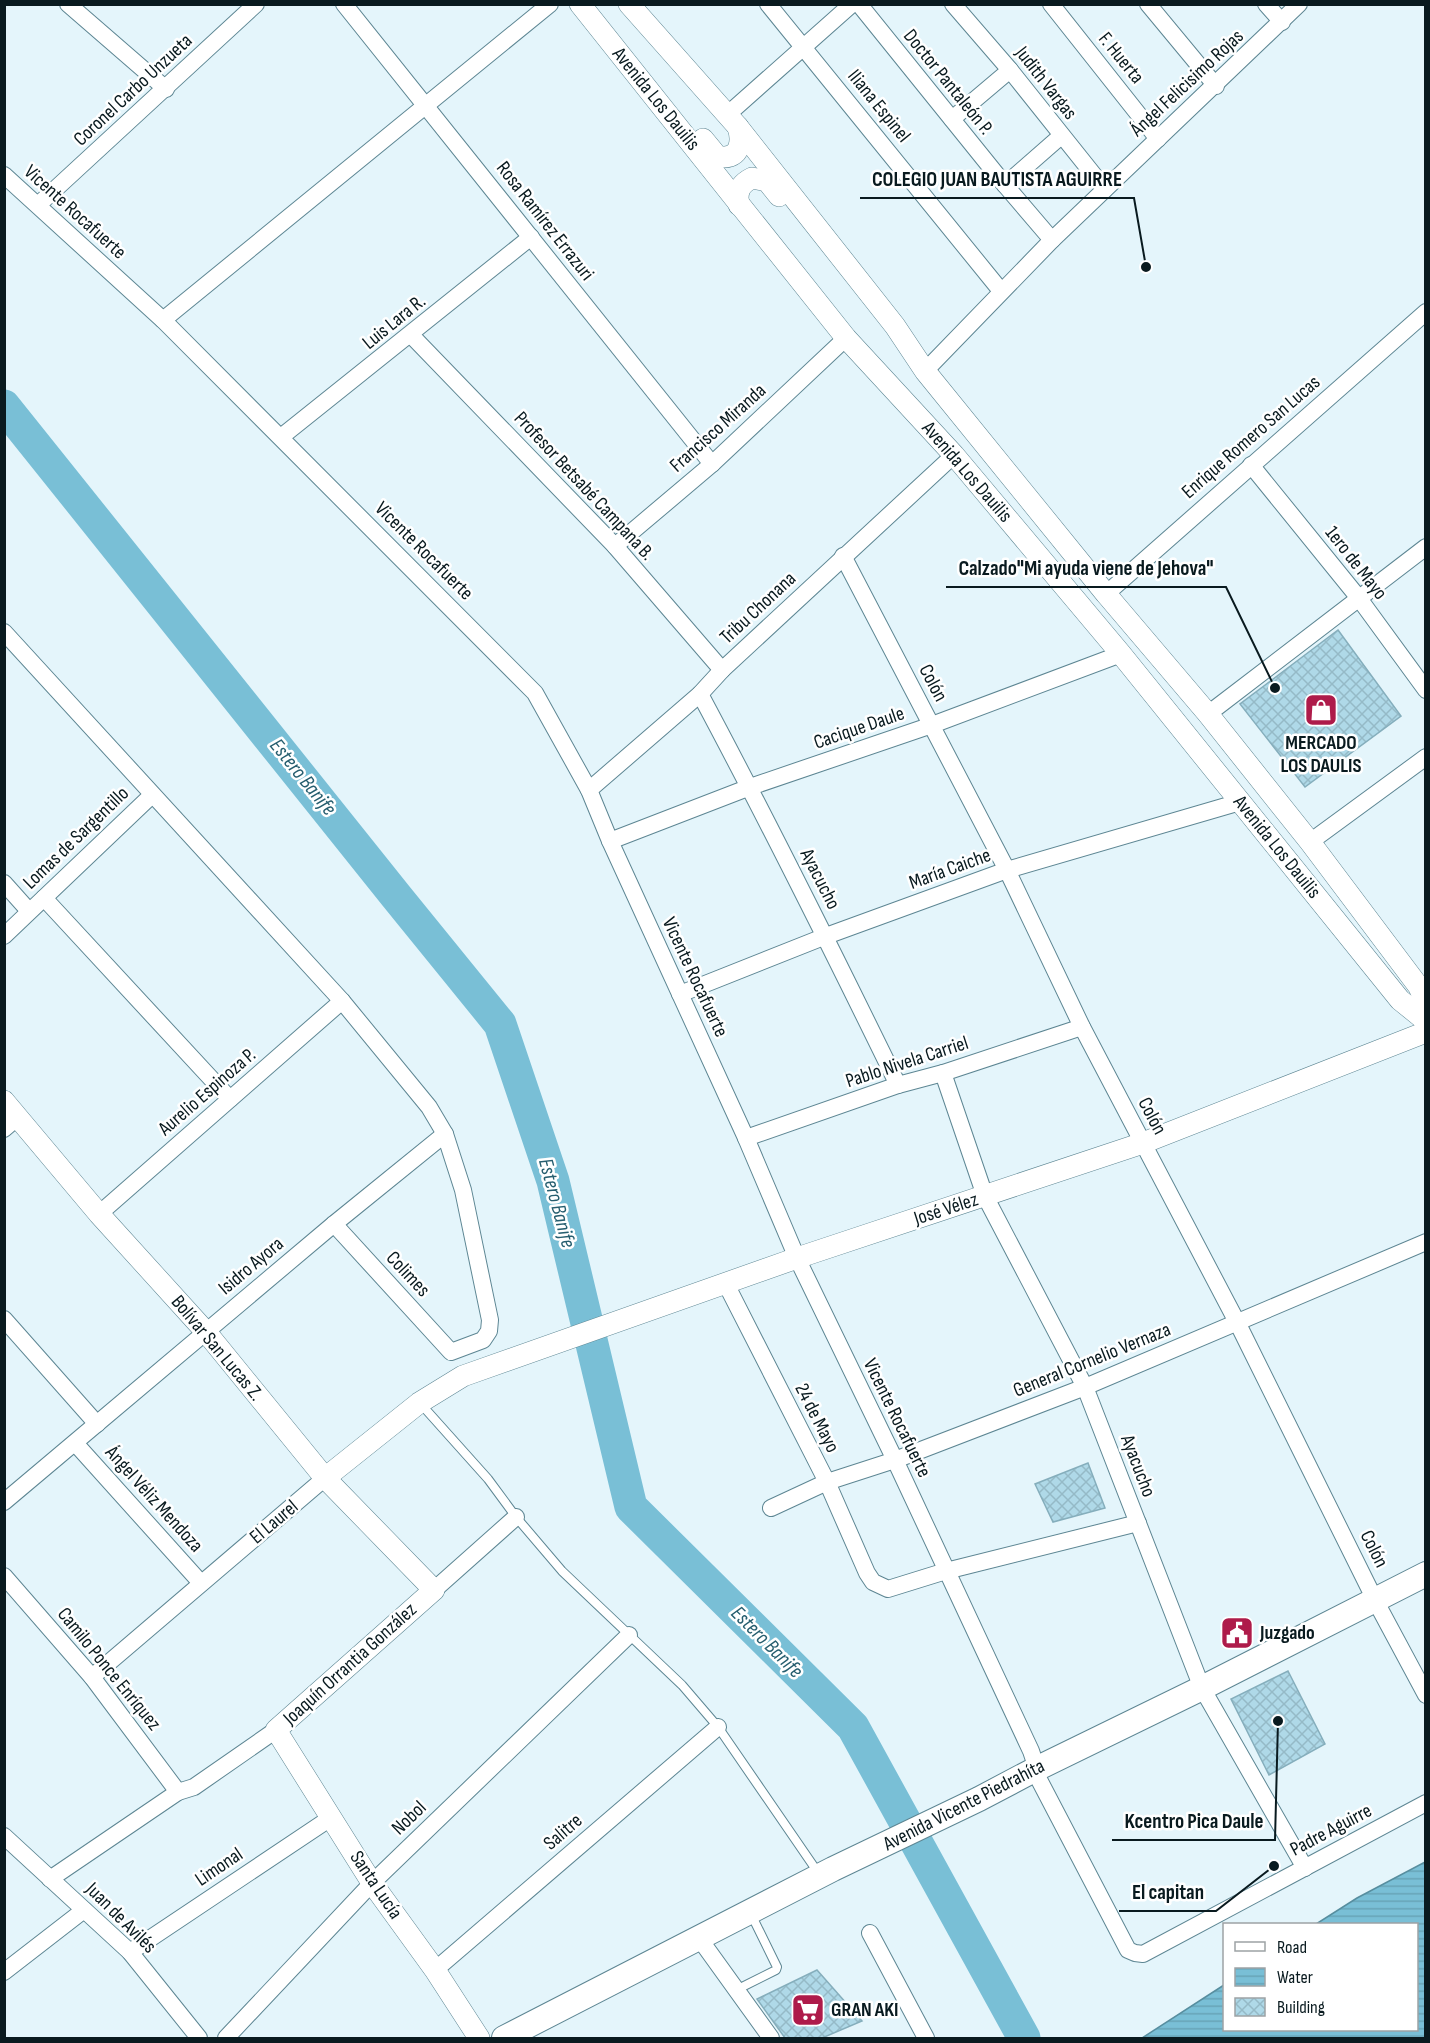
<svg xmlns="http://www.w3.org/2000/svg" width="1430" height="2043" font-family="'Sofia Sans Condensed',sans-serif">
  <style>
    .water { fill: url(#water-rules); stroke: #578e9f; stroke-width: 1.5 }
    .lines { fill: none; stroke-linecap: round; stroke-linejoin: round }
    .river { stroke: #79bfd6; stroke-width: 33 }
    .building { fill: url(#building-cross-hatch); stroke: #85aebc; stroke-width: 1.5 }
    .service-casing { stroke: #5d8693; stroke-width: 10 }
    .minor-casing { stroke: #5d8693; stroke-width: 18 }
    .tertiary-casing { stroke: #5d8693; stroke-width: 22 }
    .secondary-casing { stroke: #5d8693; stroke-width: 26 }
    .service { stroke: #fff; stroke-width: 8 }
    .minor { stroke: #fff; stroke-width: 16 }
    .tertiary { stroke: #fff; stroke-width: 21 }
    .secondary { stroke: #fff; stroke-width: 24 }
    .labels { text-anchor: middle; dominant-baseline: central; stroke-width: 5; stroke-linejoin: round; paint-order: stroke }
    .street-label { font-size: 20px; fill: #091a1f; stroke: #fff }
    .poi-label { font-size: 20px; font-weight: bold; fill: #091a1f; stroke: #fff; text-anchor: start }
    .water-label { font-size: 21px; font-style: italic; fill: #265e6f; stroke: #fff }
    .leader { fill: none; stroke: #091a1f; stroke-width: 2 }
    .callout-dot { fill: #091a1f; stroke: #fff; stroke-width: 2 }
    .callout-label { font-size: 21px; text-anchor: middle; font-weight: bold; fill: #091a1f; stroke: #fff; stroke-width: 5; stroke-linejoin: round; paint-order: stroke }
  </style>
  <defs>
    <pattern id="water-rules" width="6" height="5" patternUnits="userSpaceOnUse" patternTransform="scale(1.5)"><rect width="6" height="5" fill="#79bfd6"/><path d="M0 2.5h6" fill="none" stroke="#67a4b7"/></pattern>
    <pattern id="building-cross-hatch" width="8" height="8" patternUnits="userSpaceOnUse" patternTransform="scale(1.5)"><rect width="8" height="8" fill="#afd9e8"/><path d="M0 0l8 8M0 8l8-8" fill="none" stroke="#95bac7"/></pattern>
  </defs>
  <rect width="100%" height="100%" fill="#e4f5fb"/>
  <!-- water -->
  <polygon class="water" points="1425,1862 1425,2038 1142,2038 1224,1985 1224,2030 1416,2030 1416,1924 1316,1924 1357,1898"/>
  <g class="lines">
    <!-- river -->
    <polyline class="river" points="4,406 396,896 500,1024 553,1181 631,1507 853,1727 1024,2038"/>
  </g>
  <!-- building -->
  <g class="building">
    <polygon points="1338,630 1401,716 1305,787 1240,704"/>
    <polygon points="1088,1463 1105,1508 1053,1522 1035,1484"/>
    <polygon points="1288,1671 1325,1744 1269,1775 1231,1699"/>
    <polygon points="817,1970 862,2021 822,2038 785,2038 757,1999"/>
  </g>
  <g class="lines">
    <defs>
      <g id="service">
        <polyline points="420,1403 488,1479 516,1517 562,1571 682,1685 718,1727 819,1874"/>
        <polyline points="736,1990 776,1970 777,1967 750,1912"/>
      </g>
      <g id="minor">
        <polyline points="68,4 166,89"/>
        <polyline points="344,4 712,464"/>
        <polyline points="768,4 1001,291"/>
        <polyline points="859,4 1005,185 1052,240"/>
        <polyline points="953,4 1010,70 1105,189"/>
        <polyline points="1051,4 1158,139"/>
        <polyline points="1148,4 1216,86"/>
        <polyline points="1266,4 1282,22"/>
        <polyline points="727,115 852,4"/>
        <polyline points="952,119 1010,70"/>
        <polyline points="4,175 163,320 535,693 589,790 610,841 746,1138 797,1258 895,1460 1031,1751 1034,1760 1034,1770 1128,1950 1135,1953 1143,1954 1426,1803"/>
        <polyline points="1005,185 1061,136"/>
        <polyline points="38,205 256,4"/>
        <polyline points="163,320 550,4"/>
        <polyline points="411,335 615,546 722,670"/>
        <polyline points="925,371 1052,240 1299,4"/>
        <polyline points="281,437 531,237"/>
        <polyline points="1251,465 1358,597 1426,690"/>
        <polyline points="615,546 712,464 846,338"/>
        <polyline points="843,556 1007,870 1082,1027 1238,1324 1375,1600 1426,1695"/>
        <polyline points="1106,594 1426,312"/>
        <polyline points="4,632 342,1001 429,1107 445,1134 463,1190 490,1320 489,1331 483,1340 451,1352 334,1224"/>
        <path d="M 700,694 C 769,823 834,954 898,1085"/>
        <polyline points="1208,714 1426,547"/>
        <polyline points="589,790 700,694 722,670 954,455"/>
        <polyline points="610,841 750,787 932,725 1121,654"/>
        <polyline points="1310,842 1426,757"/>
        <polyline points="4,883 29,911"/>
        <polyline points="44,898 230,1099"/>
        <polyline points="4,936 152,795"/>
        <polyline points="680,994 826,936 1007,870 1240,802"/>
        <polyline points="943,1073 985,1196 1085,1387 1202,1688 1305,1868"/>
        <polyline points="4,1129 18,1117"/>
        <polyline points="746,1138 898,1085 943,1073 1082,1027"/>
        <polyline points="99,1214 342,1001"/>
        <polyline points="726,1284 827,1482 867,1573 873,1582 888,1589 946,1571 1138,1523"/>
        <polyline points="4,1319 97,1424"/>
        <polyline points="75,1443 201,1583"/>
        <polyline points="4,1502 334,1224 445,1134"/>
        <polyline points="771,1508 827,1482 895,1460 1085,1387 1426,1242"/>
        <polyline points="4,1576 92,1677 178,1792"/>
        <polyline points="434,1590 516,1517"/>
        <polyline points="92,1677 325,1478"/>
        <polyline points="4,1836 130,1952 199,2038"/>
        <polyline points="50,1879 178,1792 194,1787 276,1730"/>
        <polyline points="870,1933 926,2038"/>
        <polyline points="699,1938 771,2038"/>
        <polyline points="130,1952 332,1817"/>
        <polyline points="435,1970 718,1727"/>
        <polyline points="4,1972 84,1910"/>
        <polyline points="226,2038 372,1883 629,1635"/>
      </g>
      <g id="tertiary">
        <polyline points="580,4 846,338 954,455 1121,654 1400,1000 1426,1021"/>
        <polyline points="629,4 738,127 895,326 925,371 1106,594 1208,714 1310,842 1419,987 1426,1004"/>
        <path d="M 703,139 L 717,156 C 739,161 743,144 738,127"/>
        <path d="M 739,205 C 736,192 740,184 752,178 L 767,181 L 779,196"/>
        <polyline points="4,1101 99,1214 206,1332 325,1478 434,1590 276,1730 372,1883 435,1970 479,2038"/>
        <polyline points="325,1478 419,1403 463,1376 797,1258 1143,1143 1426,1032"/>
      </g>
      <polyline id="secondary" points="504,2038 833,1869 979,1799 1034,1770 1202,1688 1426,1574"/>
    </defs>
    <!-- service casing -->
    <use href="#service" class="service-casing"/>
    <!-- minor casing -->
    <use href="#minor" class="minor-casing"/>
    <!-- tertiary casing -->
    <use href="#tertiary" class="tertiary-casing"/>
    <!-- secondary casing -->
    <use href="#secondary" class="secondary-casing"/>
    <!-- service -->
    <use href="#service" class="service"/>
    <!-- minor -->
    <use href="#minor" class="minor"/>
    <!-- tertiary -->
    <use href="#tertiary" class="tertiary"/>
    <!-- secondary -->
    <use href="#secondary" class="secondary"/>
  </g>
  <!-- icons -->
  <defs>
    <symbol id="shop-square" viewBox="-11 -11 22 22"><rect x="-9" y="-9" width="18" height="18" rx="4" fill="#ae1b4a" stroke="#fff"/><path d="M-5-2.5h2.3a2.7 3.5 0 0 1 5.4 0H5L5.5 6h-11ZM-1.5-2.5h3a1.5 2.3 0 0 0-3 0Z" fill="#fff"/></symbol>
    <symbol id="civic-square" viewBox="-11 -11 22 22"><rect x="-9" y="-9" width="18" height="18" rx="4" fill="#ae1b4a" stroke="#fff"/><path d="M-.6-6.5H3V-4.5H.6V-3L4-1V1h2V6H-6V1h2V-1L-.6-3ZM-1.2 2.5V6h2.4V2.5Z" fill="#fff"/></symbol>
    <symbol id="supermarket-square" viewBox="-11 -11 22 22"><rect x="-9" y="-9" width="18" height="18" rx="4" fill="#ae1b4a" stroke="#fff"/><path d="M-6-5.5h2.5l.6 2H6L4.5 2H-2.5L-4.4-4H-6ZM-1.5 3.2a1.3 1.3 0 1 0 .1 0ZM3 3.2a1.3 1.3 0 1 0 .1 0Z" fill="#fff"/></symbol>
  </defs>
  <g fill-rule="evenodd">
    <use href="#shop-square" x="1302" y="691" width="38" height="38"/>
    <use href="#civic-square" x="1218" y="1614" width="38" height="38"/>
    <use href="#supermarket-square" x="789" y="1991" width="38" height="38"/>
  </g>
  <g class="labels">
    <!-- street labels -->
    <g class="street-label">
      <text transform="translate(1121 58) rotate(51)">F. Huerta</text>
      <text transform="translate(948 82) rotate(51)">Doctor Pantaleón P.</text>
      <text transform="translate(1046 83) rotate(52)">Judith Vargas</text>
      <text transform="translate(1187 83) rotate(-43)">Ángel Felicisimo Rojas</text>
      <text transform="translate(133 90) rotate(-43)">Coronel Carbo Unzueta</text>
      <text transform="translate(656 99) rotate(51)">Avenida Los Dauilis</text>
      <text transform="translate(879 106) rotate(51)">Iliana Espinel</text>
      <text transform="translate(75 212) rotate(42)">Vicente Rocafuerte</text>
      <text transform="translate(545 221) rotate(52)">Rosa Ramírez Errazuri</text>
      <text transform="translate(394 322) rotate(-39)">Luis Lara R.</text>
      <text transform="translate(718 428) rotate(-42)">Francisco Miranda</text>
      <text transform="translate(1251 437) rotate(-41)">Enrique Romero San Lucas</text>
      <text transform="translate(967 472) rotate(49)">Avenida Los Dauilis</text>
      <text transform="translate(584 486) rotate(47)">Profesor Betsabé Campana B.</text>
      <text transform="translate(424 551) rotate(45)">Vicente Rocafuerte</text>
      <text transform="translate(1356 563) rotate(52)">1ero de Mayo</text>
      <text transform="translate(758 608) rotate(-43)">Tribu Chonana</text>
      <text transform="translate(933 683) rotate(62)">Colón</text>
      <text transform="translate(859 728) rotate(-19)">Cacique Daule</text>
      <text transform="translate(76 838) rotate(-44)">Lomas de Sargentillo</text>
      <text transform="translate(1277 847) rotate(51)">Avenida Los Dauilis</text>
      <text transform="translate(950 869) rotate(-20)">María Caiche</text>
      <text transform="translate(820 879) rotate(63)">Ayacucho</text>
      <text transform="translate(695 977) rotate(65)">Vicente Rocafuerte</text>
      <text transform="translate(907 1062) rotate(-18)">Pablo Nivela Carriel</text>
      <text transform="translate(207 1092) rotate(-41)">Aurelio Espinoza P.</text>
      <text transform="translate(1152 1116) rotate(62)">Colón</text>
      <text transform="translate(946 1209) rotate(-18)">José Vélez</text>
      <text transform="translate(251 1266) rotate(-40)">Isidro Ayora</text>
      <text transform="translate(408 1274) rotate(47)">Colimes</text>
      <text transform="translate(217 1348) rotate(50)">Bolívar San Lucas Z.</text>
      <text transform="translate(1092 1360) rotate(-22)">General Cornelio Vernaza</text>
      <text transform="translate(817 1418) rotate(63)">24 de Mayo</text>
      <text transform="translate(897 1418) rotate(64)">Vicente Rocafuerte</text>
      <text transform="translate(1138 1466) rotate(69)">Ayacucho</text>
      <text transform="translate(154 1499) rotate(48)">Ángel Véliz Mendoza</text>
      <text transform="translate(274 1522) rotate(-40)">El Laurel</text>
      <text transform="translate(1374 1549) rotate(63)">Colón</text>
      <text transform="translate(350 1664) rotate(-42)">Joaquín Orrantia González</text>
      <text transform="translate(109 1669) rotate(51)">Camilo Ponce Enríquez</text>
      <text transform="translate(964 1805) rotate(-27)">Avenida Vicente Piedrahíta</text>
      <text transform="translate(409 1818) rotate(-44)">Nobol</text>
      <text transform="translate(1331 1830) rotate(-28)">Padre Aguirre</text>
      <text transform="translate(563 1832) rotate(-41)">Salitre</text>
      <text transform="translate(219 1867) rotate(-34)">Limonal</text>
      <text transform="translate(376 1885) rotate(56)">Santa Lucía</text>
      <text transform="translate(121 1918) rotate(45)">Juan de Avilés</text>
    </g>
    <!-- poi labels -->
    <g class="poi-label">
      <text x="1321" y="743" text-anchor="middle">MERCADO<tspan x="1321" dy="23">LOS DAULIS</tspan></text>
      <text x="1260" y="1633">Juzgado</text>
      <text x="831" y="2010">GRAN AKI</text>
    </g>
    <!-- water labels -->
    <g class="water-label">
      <text transform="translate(303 777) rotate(51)">Estero Banife</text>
      <text transform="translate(557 1203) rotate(75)">Estero Banife</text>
      <text transform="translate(767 1642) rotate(45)">Estero Banife</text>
    </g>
  </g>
  <!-- callouts -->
  <path class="leader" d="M1146 267L1134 198H860M1275 688L1226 587H946M1278 1721L1275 1840H1112M1274 1866L1216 1911H1119"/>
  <g class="callout-dot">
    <circle cx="1146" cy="267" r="6"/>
    <circle cx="1275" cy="688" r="6"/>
    <circle cx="1278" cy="1721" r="6"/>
    <circle cx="1274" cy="1866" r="6"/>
  </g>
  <g class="callout-label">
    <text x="997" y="186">COLEGIO JUAN BAUTISTA AGUIRRE</text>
    <text x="1086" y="575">Calzado"Mi ayuda viene de Jehova"</text>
    <text x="1194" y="1828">Kcentro Pica Daule</text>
    <text x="1168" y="1899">El capitan</text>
  </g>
  <!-- border -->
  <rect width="1430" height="2043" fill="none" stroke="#091a1f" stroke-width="12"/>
  <!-- legend -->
  <rect x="1223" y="1923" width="195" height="108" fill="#ffffff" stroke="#9da3a5" stroke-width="1.5"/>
  <rect x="1235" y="1942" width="30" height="9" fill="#ffffff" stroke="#9da3a5" stroke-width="1.5"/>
  <text x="1277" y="1953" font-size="18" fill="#091a1f">Road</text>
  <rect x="1235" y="1968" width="30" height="18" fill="url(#water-rules)" stroke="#9da3a5" stroke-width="1.5"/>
  <text x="1277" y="1983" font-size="18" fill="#091a1f">Water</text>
  <rect x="1235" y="1998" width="30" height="18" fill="url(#building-cross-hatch)" stroke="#9da3a5" stroke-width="1.5"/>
  <text x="1277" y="2013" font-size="18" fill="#091a1f">Building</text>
</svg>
